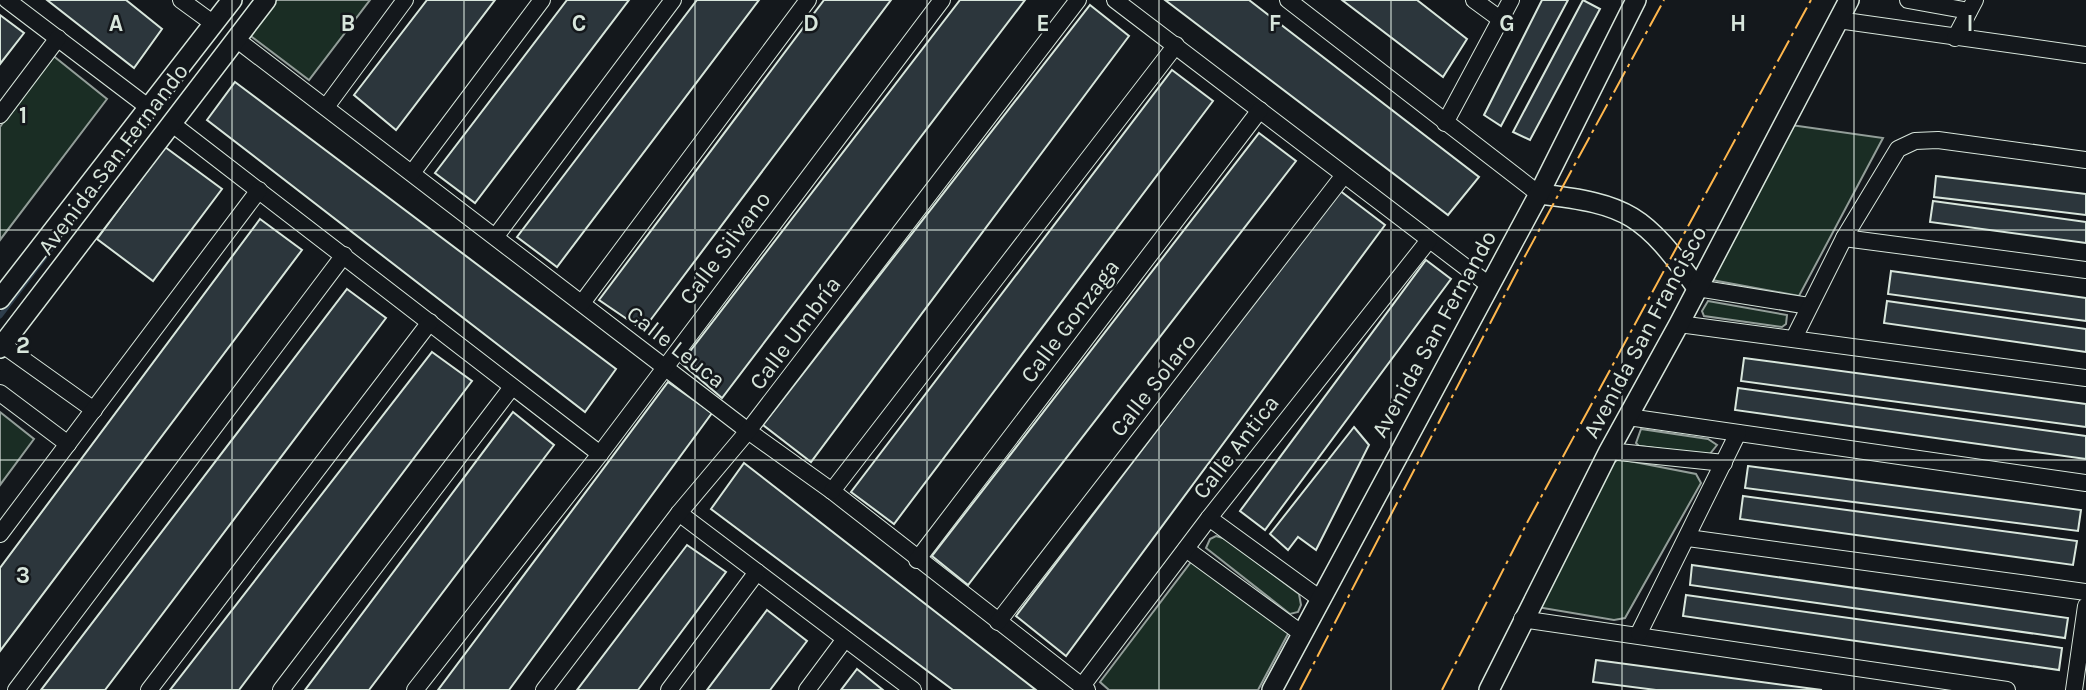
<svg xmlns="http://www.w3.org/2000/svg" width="2086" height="690" font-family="Karla,sans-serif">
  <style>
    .green { fill: #1a2d24; stroke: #939e99; stroke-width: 2 }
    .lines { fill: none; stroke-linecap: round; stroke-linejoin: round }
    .stream { stroke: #2f3f4d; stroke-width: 5 }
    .building { fill: #2c363c; stroke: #d8e6dc; stroke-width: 2 }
    .minor-casing { stroke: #d8e6dc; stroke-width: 18 }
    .tertiary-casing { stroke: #d8e6dc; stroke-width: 22 }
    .minor { stroke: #14181c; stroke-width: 16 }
    .tertiary { stroke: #14181c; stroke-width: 19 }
    .power { stroke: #ffb74d; stroke-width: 2; stroke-dasharray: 24 5 3.5 5; stroke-linecap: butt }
    .grid { fill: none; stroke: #d8e6dc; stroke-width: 2; stroke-opacity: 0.55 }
    .labels { text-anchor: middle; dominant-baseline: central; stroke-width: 5; stroke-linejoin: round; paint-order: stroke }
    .street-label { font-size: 23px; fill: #d8e6dc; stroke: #14181c }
    .grid-label { font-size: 23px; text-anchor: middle; font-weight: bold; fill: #d8e6dc; stroke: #14181c; stroke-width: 5; stroke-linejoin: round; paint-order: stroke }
  </style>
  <rect width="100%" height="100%" fill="#14181c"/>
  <!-- green -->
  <g class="green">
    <polygon points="273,0 370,0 309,80 248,34"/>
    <polygon points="51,54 107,99 0,240 0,127"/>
    <polygon points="1791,125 1883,138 1799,296 1712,280"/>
    <polygon points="1708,301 1787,315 1786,324 1782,327 1704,316 1702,311"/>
    <polygon points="0,412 34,439 0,485"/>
    <polygon points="1641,429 1708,439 1717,445 1709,455 1639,446 1636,443"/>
    <polygon points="1619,459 1696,474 1701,483 1625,618 1614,620 1537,607 1613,463"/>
    <polygon points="1216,536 1226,539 1299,594 1301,605 1298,612 1290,614 1206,548 1210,539"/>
    <polygon points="1191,562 1289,632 1258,690 1109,690 1100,682"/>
  </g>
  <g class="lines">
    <!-- stream -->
    <polyline class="stream" points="0,316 51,249"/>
  </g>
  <!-- building -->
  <g class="building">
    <polygon points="47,0 126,0 162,29 134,68"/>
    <polygon points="427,0 495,0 396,130 354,95"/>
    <polygon points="567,0 629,0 475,203 435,173"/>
    <polygon points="697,0 759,0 557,267 517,237"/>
    <polygon points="824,0 891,0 643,330 599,300"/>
    <polygon points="960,0 1025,0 722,398 681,363"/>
    <polygon points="1165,0 1249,0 1479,177 1448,215"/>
    <polygon points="1342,0 1417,0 1467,39 1443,77"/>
    <polygon points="1542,0 1568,0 1501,126 1484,115"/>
    <polygon points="1583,0 1600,9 1530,140 1513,132"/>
    <polygon points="1090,5 1129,36 811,462 763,425"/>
    <polygon points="0,15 24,33 0,64"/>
    <polygon points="1172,70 1213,101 894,524 851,492"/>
    <polygon points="235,82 616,369 585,412 207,120"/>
    <polygon points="1259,133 1296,161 968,585 932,556"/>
    <polygon points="165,147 222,189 153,281 97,239"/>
    <polygon points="1936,176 2086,194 2086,215 1934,197"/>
    <polygon points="1339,190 1385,225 1066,656 1016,616"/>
    <polygon points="1933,201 2086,222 2086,243 1930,222"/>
    <polygon points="260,219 302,250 0,651 0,568"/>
    <polygon points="1426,260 1451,279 1265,530 1240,511"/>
    <polygon points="1891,271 2086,298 2086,321 1888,294"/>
    <polygon points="347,289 386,318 105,690 41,690"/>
    <polygon points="1887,301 2086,329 2086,352 1884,323"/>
    <polygon points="432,352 472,381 239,690 170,690"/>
    <polygon points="1744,358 2086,404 2086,427 1741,381"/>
    <polygon points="668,382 712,413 509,690 438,690"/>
    <polygon points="1738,388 2086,436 2086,459 1735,410"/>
    <polygon points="513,412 554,445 369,690 305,690"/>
    <polygon points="1354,427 1369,445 1316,550 1298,537 1288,550 1270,534"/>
    <polygon points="744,463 1036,690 953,690 711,509"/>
    <polygon points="1748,466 2081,510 2078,531 1745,488"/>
    <polygon points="1743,496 2077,541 2073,565 1740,519"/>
    <polygon points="687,545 726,572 638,690 577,690"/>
    <polygon points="1692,565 2068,618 2065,638 1690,585"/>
    <polygon points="1686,595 2062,648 2059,670 1683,616"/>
    <polygon points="767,610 807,641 770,690 707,690"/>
    <polygon points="1596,660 1822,690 1656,690 1593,682"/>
    <polygon points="857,669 883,690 841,690"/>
  </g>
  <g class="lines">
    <defs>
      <g id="minor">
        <polyline points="7,0 148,107"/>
        <polyline points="181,0 214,24"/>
        <polyline points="1115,0 1489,285"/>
        <polyline points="1288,0 1539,194"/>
        <polyline points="1474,0 1500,19"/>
        <polyline points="1908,0 1969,11"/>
        <polyline points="1838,20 2086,55"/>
        <polyline points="1955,38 1975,0"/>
        <polyline points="236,39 748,431 832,491 1087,690"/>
        <polyline points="326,107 405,0"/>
        <polyline points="0,115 58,38"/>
        <polyline points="171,123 600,454"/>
        <polyline points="1445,123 1511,0"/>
        <polyline points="412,173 542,0"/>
        <polyline points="496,236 673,0"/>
        <polyline points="1844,238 2086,270"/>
        <polyline points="1697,288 1809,306"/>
        <polyline points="582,303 808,0"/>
        <polyline points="1679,324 2086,378"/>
        <polyline points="1794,338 1844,238 1898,149 1915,141 1938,140 2086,160"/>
        <polyline points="3,345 94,410"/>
        <polyline points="0,393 68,444"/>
        <polyline points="1628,417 2086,483"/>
        <polyline points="1609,451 1724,463"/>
        <polyline points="832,491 1176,45"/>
        <polyline points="679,513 913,690"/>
        <polyline points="1209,518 1319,598"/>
        <polyline points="0,534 259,190"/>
        <polyline points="1688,538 2086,592"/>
        <polyline points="1186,549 1301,633"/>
        <polyline points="917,560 1260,110"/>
        <polyline points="1522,619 2007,690"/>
        <polyline points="998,622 1344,175"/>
        <polyline points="1639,633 1738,433"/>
        <polyline points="1082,686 1209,518 1429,240"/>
        <polyline points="16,690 344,255"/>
        <polyline points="149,690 430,322"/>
        <polyline points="281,690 512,387"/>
        <polyline points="415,690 600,454 942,0"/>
        <polyline points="544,690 679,513 748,431 1078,0"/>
        <polyline points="669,690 757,572"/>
        <polyline points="807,690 845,639"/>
        <polyline points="2074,690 2086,606"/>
      </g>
      <g id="tertiary">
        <path d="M 1539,194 C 1629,204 1644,215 1697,288"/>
        <polyline points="0,299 232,0"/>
        <polyline points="0,348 266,0"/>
        <polyline points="1272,690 1539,194 1636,0"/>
        <polyline points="1489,690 1609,451 1679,324 1849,0"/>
      </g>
    </defs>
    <!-- minor casing -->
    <use href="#minor" class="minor-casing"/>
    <!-- tertiary casing -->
    <use href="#tertiary" class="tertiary-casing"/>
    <!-- minor -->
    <use href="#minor" class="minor"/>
    <!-- tertiary -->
    <use href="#tertiary" class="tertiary"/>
    <!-- power -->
    <g class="power">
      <polyline points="1300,690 1524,258 1664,0"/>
      <polyline points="1442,690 1528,521 1811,0"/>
    </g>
  </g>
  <!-- grid -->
  <path class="grid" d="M 232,0 L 232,690M 464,0 L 464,690M 695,0 L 695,690M 927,0 L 927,690M 1159,0 L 1159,690M 1391,0 L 1391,690M 1622,0 L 1622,690M 1854,0 L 1854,690M 0,230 L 2086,230M 0,460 L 2086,460"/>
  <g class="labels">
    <!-- street labels -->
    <g class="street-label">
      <text transform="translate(113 159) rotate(-53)">Avenida San Fernando</text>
      <text transform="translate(725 248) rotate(-53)">Calle Silvano</text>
      <text transform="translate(1070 321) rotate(-53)">Calle Gonzaga</text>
      <text transform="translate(1645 332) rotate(-62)">Avenida San Francisco</text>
      <text transform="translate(795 333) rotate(-53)">Calle Umbría</text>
      <text transform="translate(1434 334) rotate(-61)">Avenida San Fernando</text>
      <text transform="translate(676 347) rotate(38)">Calle Leuca</text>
      <text transform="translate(1153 385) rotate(-52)">Calle Solaro</text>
      <text transform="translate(1236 447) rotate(-52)">Calle Antica</text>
    </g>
  </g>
  <g class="grid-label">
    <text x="116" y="31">A</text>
    <text x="348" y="31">B</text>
    <text x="579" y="31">C</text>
    <text x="811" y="31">D</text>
    <text x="1043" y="31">E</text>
    <text x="1275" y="31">F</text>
    <text x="1507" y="31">G</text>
    <text x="1738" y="31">H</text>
    <text x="1970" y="31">I</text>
    <text x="23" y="123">1</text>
    <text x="23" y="353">2</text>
    <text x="23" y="583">3</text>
  </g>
</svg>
